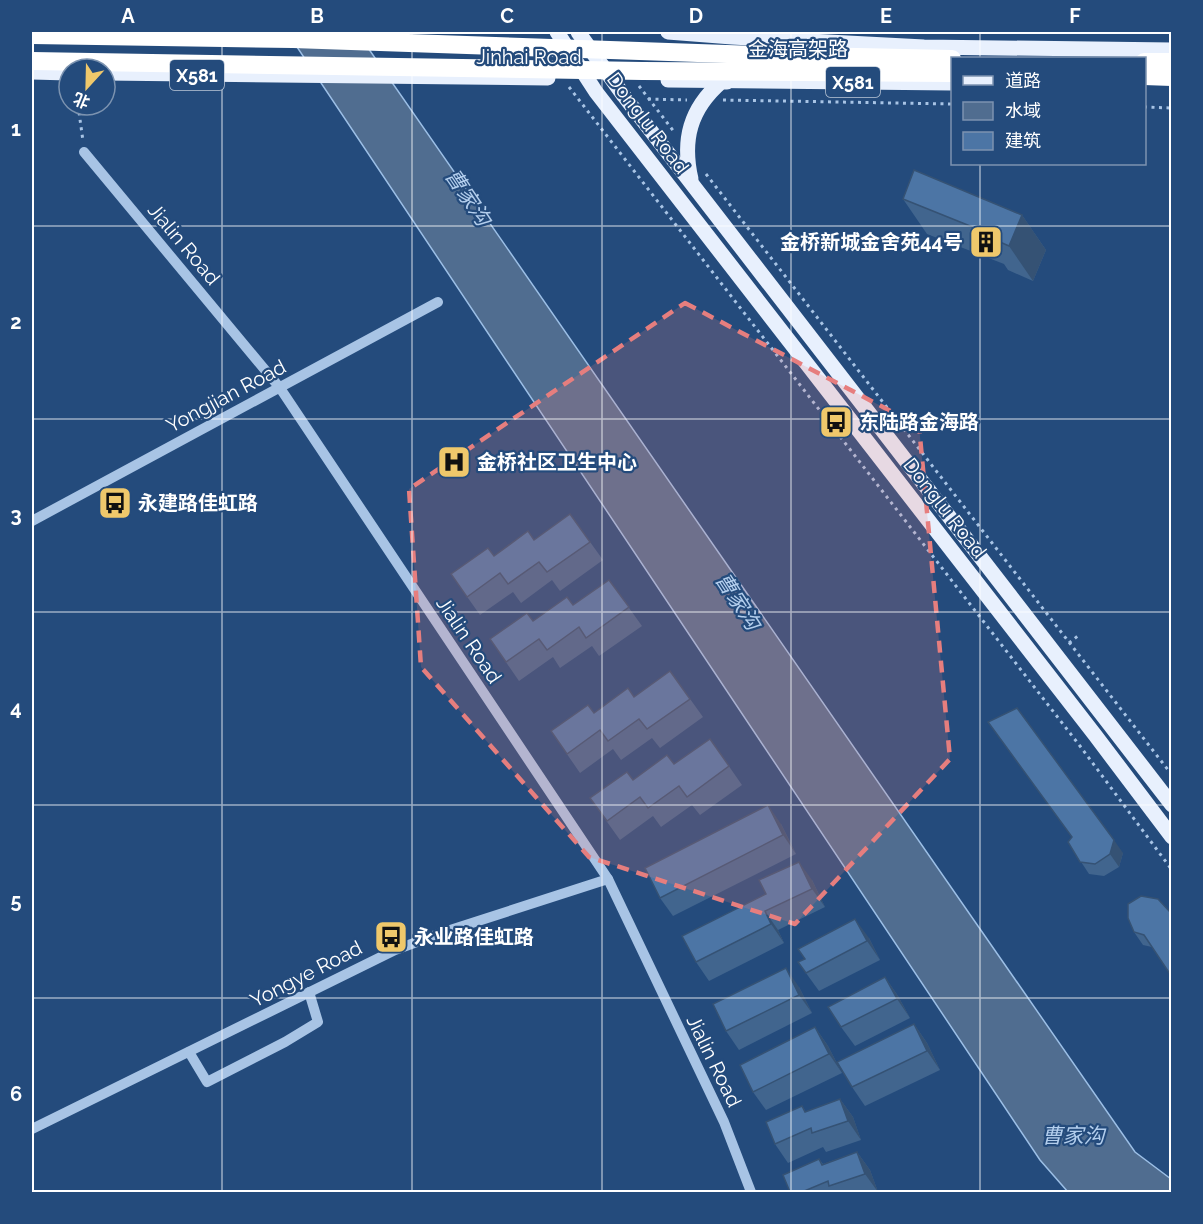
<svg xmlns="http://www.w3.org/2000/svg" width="1203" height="1224" font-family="Raleway,'Noto Sans SC',sans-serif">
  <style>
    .water { fill: #506d90; stroke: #9cbfe6; stroke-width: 1.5 }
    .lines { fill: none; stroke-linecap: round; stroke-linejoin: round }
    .path { stroke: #a8c4e5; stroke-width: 3; stroke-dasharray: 3 4.5; stroke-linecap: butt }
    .minor { stroke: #a8c4e5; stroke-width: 10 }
    .major { stroke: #e8f0fd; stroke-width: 15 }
    .highway { stroke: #fff; stroke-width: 18 }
    .highway-bridge { stroke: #fff; stroke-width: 18 }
    .wall { fill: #41658e }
    .shaded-wall { fill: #355274 }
    .building { fill: #4c75a5; stroke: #355274; stroke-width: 1.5 }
    .marked { fill: #e67e7e; fill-opacity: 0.2; stroke: #e67e7e; stroke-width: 4.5; stroke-dasharray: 12 8; stroke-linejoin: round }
    .grid { fill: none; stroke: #fff; stroke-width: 1.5; stroke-opacity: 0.55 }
    .labels { text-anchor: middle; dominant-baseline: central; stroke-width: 4.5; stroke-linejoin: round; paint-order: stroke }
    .shield { fill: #244b7c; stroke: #bdc9d8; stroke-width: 1.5 }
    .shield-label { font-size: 18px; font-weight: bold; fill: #fff }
    .street-label { font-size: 20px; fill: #fff; stroke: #244b7c }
    .poi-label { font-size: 20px; font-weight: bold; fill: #fff; stroke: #244b7c; text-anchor: start }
    .water-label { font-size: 21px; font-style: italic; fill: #b3ceed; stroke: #244b7c }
    .neatline { fill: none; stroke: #fff; stroke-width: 2 }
    .grid-label { font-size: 20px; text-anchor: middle; font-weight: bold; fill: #fff }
  </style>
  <rect width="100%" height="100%" fill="#244b7c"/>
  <!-- water -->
  <polygon class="water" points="287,32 357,32 1135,1152 1171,1179 1171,1192 1068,1192 1040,1160"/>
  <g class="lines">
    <!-- path -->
    <g class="path">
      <polyline points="639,86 675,133"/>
      <polyline points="569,87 1080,746 1172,870"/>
      <polyline points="648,99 687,100"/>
      <polyline points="723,100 952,104"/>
      <polyline points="78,105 83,141"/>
      <polyline points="1144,107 1172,108"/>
      <polyline points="706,174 1172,775"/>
      <polyline points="1069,643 1079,635"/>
    </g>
    <!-- minor -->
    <g class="minor">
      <polyline points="84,152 280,388 608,879 724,1122 751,1192"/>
      <polyline points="32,521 438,302"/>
      <polyline points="189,1052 207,1082 285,1042 318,1022 309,992"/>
      <polyline points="32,1129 395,950 444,932 608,879"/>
    </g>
    <!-- major -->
    <g class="major">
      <polyline points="557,32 596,92 1095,735 1172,837"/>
      <polyline points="578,32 624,96 1172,805"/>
      <polyline points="668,32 732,37 924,47 1172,50"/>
      <polyline points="32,72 69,73"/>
      <polyline points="105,73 548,78"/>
      <polyline points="668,80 952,83"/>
      <path d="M 691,179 C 682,140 690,109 721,82 L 727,82"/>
    </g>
    <!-- highway -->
    <g class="highway">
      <polyline points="1144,62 1172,62"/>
      <polyline points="1144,76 1172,77"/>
    </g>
    <!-- highway-bridge -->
    <g class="highway-bridge">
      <polyline points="32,35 293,39 756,55 952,59"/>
      <polyline points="32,61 642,71 952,73"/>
    </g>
  </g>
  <!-- wall -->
  <g class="wall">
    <polygon points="903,199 1022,215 1046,250 1033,281 1008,270 1004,264 927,234"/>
    <polygon points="570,514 603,560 560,591 552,580 521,603 513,592 480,615 451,574 534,540"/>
    <polygon points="609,580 642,626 599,656 592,646 560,668 553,657 519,681 490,639 573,605"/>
    <polygon points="670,671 703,717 660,748 652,738 621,760 613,749 580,773 551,731 634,697"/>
    <polygon points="710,739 742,785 700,815 692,805 661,827 653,816 620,840 590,798 674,764"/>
    <polygon points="781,824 796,854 673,916 660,898"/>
    <polygon points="1068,842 1123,853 1119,867 1104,876 1089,874"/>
    <polygon points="812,880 825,907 778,930 784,943 709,981 696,962 682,936"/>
    <polygon points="1170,912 1172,915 1172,977 1152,947 1143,945 1134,932"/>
    <polygon points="869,938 880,960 819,991 798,962"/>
    <polygon points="885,977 898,996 910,1018 855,1046 841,1027"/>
    <polygon points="799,987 812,1013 739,1050 726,1031"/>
    <polygon points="914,1024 927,1043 940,1070 865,1106 852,1087"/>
    <polygon points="815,1027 828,1046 842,1073 766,1110 753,1092"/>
    <polygon points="840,1099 853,1117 861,1140 826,1152 823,1147 788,1163 775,1144 802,1106 806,1112"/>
    <polygon points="857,1152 870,1170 878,1192 790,1192 819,1159 823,1164"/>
  </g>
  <!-- shaded-wall -->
  <g class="shaded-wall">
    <polygon points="1022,215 1046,250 1033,281 1009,246"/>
    <polygon points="768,805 781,824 796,854 783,835"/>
    <polygon points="1114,840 1123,853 1119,867 1110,854"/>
    <polygon points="799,862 812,880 825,907 812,889"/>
    <polygon points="765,911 778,930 784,943 771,924"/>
    <polygon points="855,919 869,938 880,960 867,941"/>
    <polygon points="786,968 799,987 812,1013 799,995"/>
    <polygon points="885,977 898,996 910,1018 897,999"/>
    <polygon points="914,1024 927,1043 940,1070 927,1051"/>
    <polygon points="815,1027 828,1046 842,1073 829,1054"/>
    <polygon points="840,1099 853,1117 861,1140 848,1121"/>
    <polygon points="857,1152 870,1170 878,1192 865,1174"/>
  </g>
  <!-- building -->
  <g class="building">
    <polygon points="914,170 1022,215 1009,246 984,235 985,232 903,199"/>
    <polygon points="570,514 590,542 547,572 539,562 508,584 500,573 467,597 451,574 488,548 494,556 528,531 534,540"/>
    <polygon points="609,580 629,607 586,638 579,627 547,650 539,639 506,662 490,639 527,613 533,621 567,597 573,605"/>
    <polygon points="670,671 690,699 647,729 639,719 608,741 600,730 567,754 551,731 588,705 594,713 628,688 634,697"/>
    <polygon points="1017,708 1114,840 1110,854 1095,864 1080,862 1068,842 1072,837 988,722"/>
    <polygon points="710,739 729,766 687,797 679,786 648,808 640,797 607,821 590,798 627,772 633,780 667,755 674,764"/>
    <polygon points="768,805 783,835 660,898 645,868"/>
    <polygon points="799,862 812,889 765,911 771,924 696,962 682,936 766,894 759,880"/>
    <polygon points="1141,896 1158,899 1170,912 1170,921 1172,924 1172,977 1144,935 1134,932 1128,918 1128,904"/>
    <polygon points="855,919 867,941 806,973 798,962 805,959 798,949"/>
    <polygon points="786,968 799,995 726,1031 713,1004"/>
    <polygon points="885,977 897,999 841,1027 828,1007"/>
    <polygon points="914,1024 927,1051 852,1087 837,1062"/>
    <polygon points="815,1027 829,1054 753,1092 740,1065"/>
    <polygon points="840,1099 848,1121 812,1133 811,1128 775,1144 766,1122 802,1106 805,1112"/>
    <polygon points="857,1152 865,1174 829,1186 828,1181 802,1192 790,1192 783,1175 819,1159 822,1165"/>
  </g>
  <!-- marked area -->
  <path class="marked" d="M 685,303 L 919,426 L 950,759 L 795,924 L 589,857 L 421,667 L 409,489 Z"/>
  <!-- grid -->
  <path class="grid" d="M 222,32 L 222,1192M 412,32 L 412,1192M 602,32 L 602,1192M 791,32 L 791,1192M 980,32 L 980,58M 980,164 L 980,1192M 32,226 L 1172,226M 32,419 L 1172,419M 32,612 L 1172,612M 32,805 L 1172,805M 32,998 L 1172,998"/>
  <!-- icons -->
  <defs>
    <symbol id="building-square" viewBox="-11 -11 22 22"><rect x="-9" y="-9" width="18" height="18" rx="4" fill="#efc86b" stroke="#244b7c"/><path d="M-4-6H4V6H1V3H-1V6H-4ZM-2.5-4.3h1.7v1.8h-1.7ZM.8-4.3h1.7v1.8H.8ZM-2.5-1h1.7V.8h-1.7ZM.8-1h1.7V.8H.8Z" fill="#111"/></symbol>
    <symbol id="bus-square" viewBox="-11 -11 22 22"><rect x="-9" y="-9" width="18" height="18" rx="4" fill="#efc86b" stroke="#244b7c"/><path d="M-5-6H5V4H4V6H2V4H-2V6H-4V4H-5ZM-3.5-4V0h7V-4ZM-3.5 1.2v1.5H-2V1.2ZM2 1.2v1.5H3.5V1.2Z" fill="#111"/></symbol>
    <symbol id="hospital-square" viewBox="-11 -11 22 22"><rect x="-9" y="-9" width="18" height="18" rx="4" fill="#efc86b" stroke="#244b7c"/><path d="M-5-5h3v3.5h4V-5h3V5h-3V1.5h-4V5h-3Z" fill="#111"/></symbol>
  </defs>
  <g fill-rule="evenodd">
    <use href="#building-square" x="967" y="223" width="38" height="38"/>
    <use href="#bus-square" x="817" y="403" width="38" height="38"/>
    <use href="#hospital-square" x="435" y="443" width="38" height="38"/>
    <use href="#bus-square" x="96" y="484" width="38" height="38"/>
    <use href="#bus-square" x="372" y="918" width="38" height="38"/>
  </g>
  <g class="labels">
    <!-- shield labels -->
    <g class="shield">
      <rect x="170" y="60" width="54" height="30" rx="4.5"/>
      <rect x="826" y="67" width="54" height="30" rx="4.5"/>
    </g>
    <g class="shield-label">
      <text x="197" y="75">X581</text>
      <text x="853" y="82">X581</text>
    </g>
    <!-- street labels -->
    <g class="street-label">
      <text x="798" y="49">金海高架路</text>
      <text x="529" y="57">Jinhai Road</text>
      <text transform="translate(648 123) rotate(53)">Donglu Road</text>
      <text transform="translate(184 244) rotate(50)">Jialin Road</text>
      <text transform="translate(226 396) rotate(-28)">Yongjian Road</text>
      <text transform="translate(945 508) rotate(52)">Donglu Road</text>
      <text transform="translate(469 640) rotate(56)">Jialin Road</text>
      <text transform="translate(306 974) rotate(-27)">Yongye Road</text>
      <text transform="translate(714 1061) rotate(64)">Jialin Road</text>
    </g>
    <!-- poi labels -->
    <g class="poi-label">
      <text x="963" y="242" text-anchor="end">金桥新城金舍苑44号</text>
      <text x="859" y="422">东陆路金海路</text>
      <text x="477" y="462">金桥社区卫生中心</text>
      <text x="138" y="503">永建路佳虹路</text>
      <text x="414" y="937">永业路佳虹路</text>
    </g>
    <!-- water labels -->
    <g class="water-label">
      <text transform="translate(468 197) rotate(56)">曹家沟</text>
      <text transform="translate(738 601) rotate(57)">曹家沟</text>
      <text x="1073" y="1135">曹家沟</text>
    </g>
  </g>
  <!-- border -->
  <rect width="1203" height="1224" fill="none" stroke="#244b7c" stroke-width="66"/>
  <!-- legend -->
  <rect x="951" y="57" width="195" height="108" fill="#244b7c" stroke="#7c93b0" stroke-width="1.5"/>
  <rect x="963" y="76" width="30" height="9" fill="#e8f0fd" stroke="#7c93b0" stroke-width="1.5"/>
  <text x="1005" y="87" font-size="18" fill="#ffffff">道路</text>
  <rect x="963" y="102" width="30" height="18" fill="#506d90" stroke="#7c93b0" stroke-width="1.5"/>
  <text x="1005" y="117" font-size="18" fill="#ffffff">水域</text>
  <rect x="963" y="132" width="30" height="18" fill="#4c75a5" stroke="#7c93b0" stroke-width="1.5"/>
  <text x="1005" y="147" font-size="18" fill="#ffffff">建筑</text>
  <!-- north arrow -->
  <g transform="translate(87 87) rotate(202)"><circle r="28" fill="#244b7c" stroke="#7c93b0" stroke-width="1.5"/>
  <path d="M0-4.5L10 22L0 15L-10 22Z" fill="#efc86b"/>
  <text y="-9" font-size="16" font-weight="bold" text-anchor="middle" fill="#ffffff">北</text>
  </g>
  <rect x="33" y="33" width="1137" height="1158" class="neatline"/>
  <g class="grid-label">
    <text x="128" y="23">A</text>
    <text x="317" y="23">B</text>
    <text x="507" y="23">C</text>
    <text x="696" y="23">D</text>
    <text x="886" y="23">E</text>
    <text x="1075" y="23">F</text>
    <text x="16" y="136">1</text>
    <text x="16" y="329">2</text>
    <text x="16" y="522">3</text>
    <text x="16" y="715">4</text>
    <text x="16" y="908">5</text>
    <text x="16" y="1101">6</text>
  </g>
</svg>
